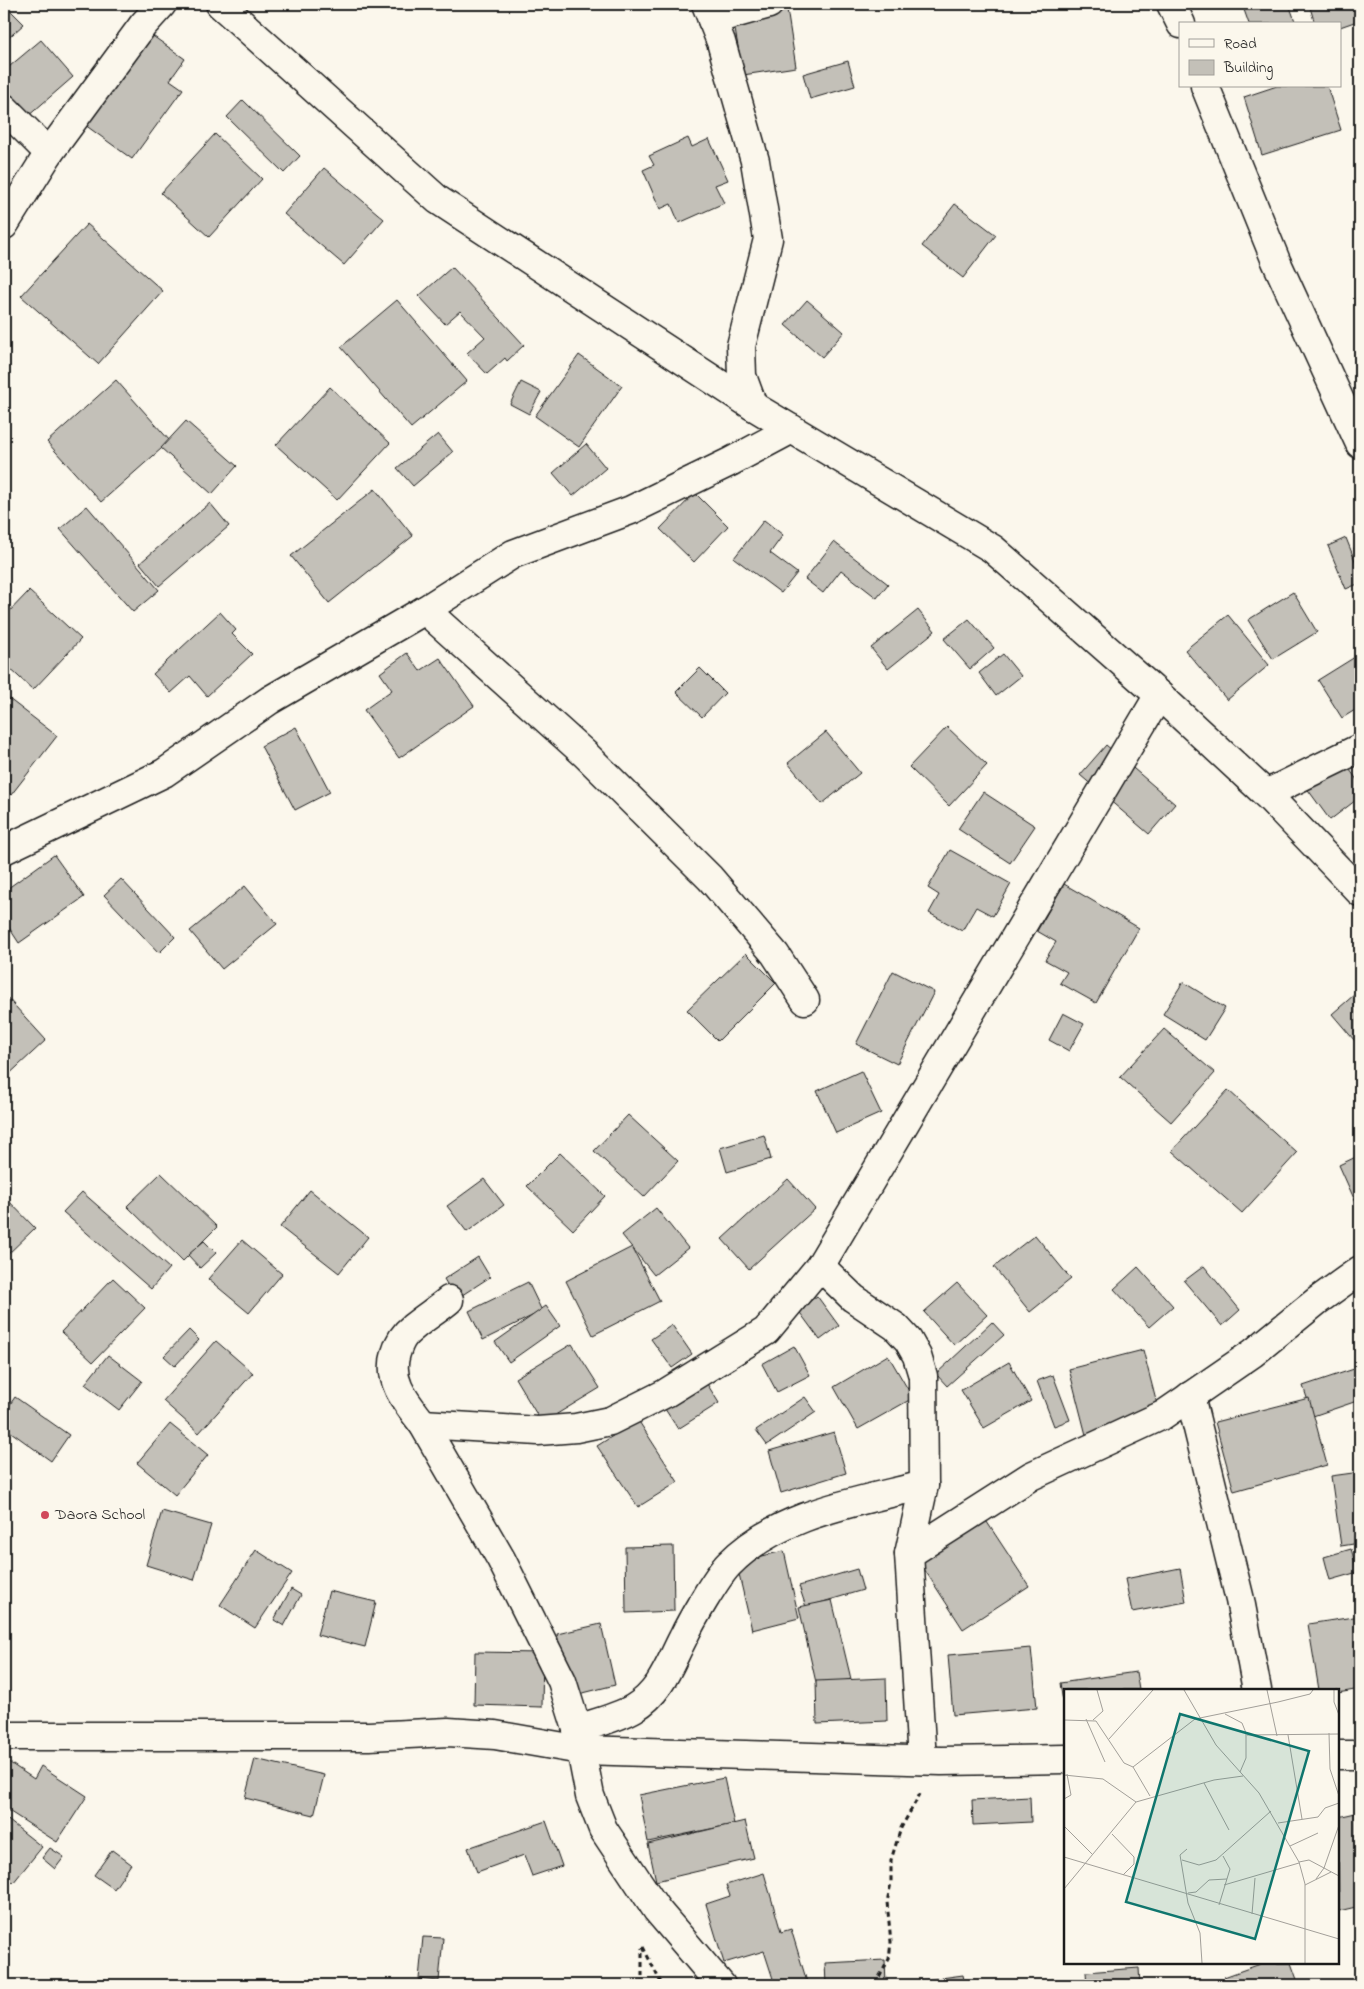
<svg xmlns="http://www.w3.org/2000/svg" width="1364" height="1989" font-family="'Indie Flower',sans-serif">
  <style>
    .building { fill: #c3c0b8; stroke: #1c1c1c }
    .lines { fill: none; stroke-linecap: round; stroke-linejoin: round }
    .street-casing { stroke: #1c1c1c; stroke-width: 31 }
    .path { stroke: #1c1c1c; stroke-width: 3; stroke-dasharray: 5 4; stroke-linecap: butt }
    .street { stroke: #fbf7ec; stroke-width: 28 }
    .poi-dot { fill: #d1495b; stroke: #fbf7ec; stroke-width: 2 }
    .labels { text-anchor: middle; dominant-baseline: central; stroke-width: 4; stroke-linejoin: round; paint-order: stroke }
    .poi-label { font-size: 16px; fill: #1c1c1c; stroke: #fbf7ec; text-anchor: start }
    .inset-road { fill: none; stroke: #a29f99; stroke-width: 1 }
    .view { fill: #0f766e; fill-opacity: 0.15; stroke: #0f766e; stroke-width: 2.5 }
    .inset-edge { fill: none; stroke: #1c1c1c; stroke-width: 2.5 }
  </style>
  <rect width="100%" height="100%" fill="#fbf7ec"/>
  <filter id="ink" filterUnits="userSpaceOnUse"><feTurbulence type="fractalNoise" baseFrequency=".02" numOctaves="2"/><feDisplacementMap in="SourceGraphic" scale="10" xChannelSelector="R" yChannelSelector="G"/><feConvolveMatrix kernelMatrix="1 2 1 2 8 2 1 2 1" color-interpolation-filters="sRGB"/></filter>
  <g filter="url(#ink)">
    <!-- building -->
    <g class="building">
      <polygon points="4,4 24,24 4,42"/>
      <polygon points="1242,4 1289,4 1296,24 1249,24"/>
      <polygon points="1309,4 1360,4 1360,20 1340,27 1340,24 1315,24"/>
      <polygon points="787,9 796,67 743,75 733,18"/>
      <polygon points="143,29 185,59 170,80 183,89 132,159 81,122"/>
      <polygon points="41,40 73,77 27,117 4,90 4,71"/>
      <polygon points="848,61 855,86 810,99 803,74"/>
      <polygon points="1277,86 1327,86 1341,130 1262,155 1244,97"/>
      <polygon points="243,100 300,156 284,173 227,117"/>
      <polygon points="215,134 262,179 209,237 161,193"/>
      <polygon points="688,138 692,147 709,139 728,180 715,185 724,203 679,223 671,204 660,209 643,170 654,165 649,156"/>
      <polygon points="324,168 384,219 344,265 284,214"/>
      <polygon points="955,204 996,235 963,278 922,246"/>
      <polygon points="87,224 163,291 98,364 21,296"/>
      <polygon points="452,267 524,345 507,361 505,358 487,374 467,353 485,337 460,311 445,324 419,296"/>
      <polygon points="397,300 467,381 411,428 341,347"/>
      <polygon points="807,300 844,332 822,357 785,325"/>
      <polygon points="579,355 622,386 579,447 535,416"/>
      <polygon points="116,380 170,441 101,502 47,442"/>
      <polygon points="521,382 541,392 529,414 510,404"/>
      <polygon points="330,387 390,443 337,500 276,445"/>
      <polygon points="186,421 237,466 212,494 161,448"/>
      <polygon points="438,434 453,452 413,486 397,468"/>
      <polygon points="586,444 606,468 573,496 553,473"/>
      <polygon points="375,489 413,536 329,603 291,556"/>
      <polygon points="695,493 728,526 694,562 660,529"/>
      <polygon points="210,503 229,526 159,586 140,563"/>
      <polygon points="87,506 159,590 133,612 60,529"/>
      <polygon points="764,520 783,535 770,553 797,573 781,593 734,558"/>
      <polygon points="1346,538 1360,573 1360,583 1346,589 1328,546"/>
      <polygon points="834,542 888,584 877,598 841,570 823,593 805,579"/>
      <polygon points="1360,545 1360,560 1354,548"/>
      <polygon points="29,591 81,639 33,690 4,663 4,617"/>
      <polygon points="1293,592 1317,632 1273,659 1248,620"/>
      <polygon points="918,610 935,631 888,669 871,648"/>
      <polygon points="220,612 236,630 232,634 252,654 207,696 190,676 171,693 153,674"/>
      <polygon points="1228,615 1269,665 1227,700 1185,650"/>
      <polygon points="969,619 994,648 970,669 944,639"/>
      <polygon points="407,653 420,671 440,658 474,706 399,758 364,710 392,690 380,673"/>
      <polygon points="1003,654 1021,676 996,696 979,673"/>
      <polygon points="1355,657 1360,665 1360,707 1342,718 1318,680"/>
      <polygon points="700,668 725,693 702,717 676,692"/>
      <polygon points="4,695 57,736 11,795 4,789"/>
      <polygon points="296,727 330,792 295,810 261,746"/>
      <polygon points="947,727 987,765 949,806 909,767"/>
      <polygon points="826,732 860,773 822,804 788,763"/>
      <polygon points="1106,745 1175,804 1149,834 1080,775"/>
      <polygon points="1340,756 1360,784 1360,797 1330,820 1303,783"/>
      <polygon points="983,792 1035,826 1010,863 958,829"/>
      <polygon points="950,850 1011,884 993,916 976,907 962,931 929,913 939,895 928,888"/>
      <polygon points="54,855 84,897 19,943 4,920 4,891"/>
      <polygon points="121,879 175,937 159,953 104,895"/>
      <polygon points="1064,884 1139,928 1096,1003 1060,983 1067,972 1045,960 1056,942 1037,931"/>
      <polygon points="245,886 277,924 222,969 190,931"/>
      <polygon points="746,953 776,983 718,1041 687,1010"/>
      <polygon points="893,971 934,992 897,1064 856,1044"/>
      <polygon points="1183,982 1225,1008 1205,1040 1163,1014"/>
      <polygon points="4,994 46,1040 4,1079"/>
      <polygon points="1354,995 1360,1003 1360,1047 1332,1014"/>
      <polygon points="1063,1013 1084,1024 1069,1051 1049,1040"/>
      <polygon points="1164,1029 1215,1073 1171,1122 1120,1077"/>
      <polygon points="861,1071 881,1113 836,1133 817,1091"/>
      <polygon points="1228,1090 1297,1153 1242,1213 1172,1151"/>
      <polygon points="628,1115 678,1161 644,1197 594,1151"/>
      <polygon points="764,1135 771,1159 727,1172 720,1148"/>
      <polygon points="560,1153 605,1196 573,1230 527,1186"/>
      <polygon points="1360,1155 1360,1212 1339,1165"/>
      <polygon points="161,1173 217,1227 183,1261 127,1206"/>
      <polygon points="484,1179 504,1205 467,1232 447,1206"/>
      <polygon points="788,1179 815,1209 749,1269 722,1239"/>
      <polygon points="310,1190 368,1237 339,1273 280,1227"/>
      <polygon points="82,1192 169,1268 151,1289 63,1212"/>
      <polygon points="4,1196 35,1228 4,1258"/>
      <polygon points="656,1208 688,1248 654,1275 622,1235"/>
      <polygon points="1035,1235 1071,1279 1030,1312 994,1267"/>
      <polygon points="242,1240 282,1274 249,1313 208,1279"/>
      <polygon points="204,1241 216,1253 200,1268 188,1255"/>
      <polygon points="632,1247 660,1301 593,1335 566,1281"/>
      <polygon points="478,1257 490,1277 456,1299 444,1279"/>
      <polygon points="1204,1266 1240,1310 1222,1326 1184,1281"/>
      <polygon points="1138,1267 1173,1306 1149,1327 1114,1289"/>
      <polygon points="113,1278 145,1308 93,1362 61,1332"/>
      <polygon points="528,1282 542,1311 483,1340 469,1311"/>
      <polygon points="957,1283 987,1315 954,1345 924,1312"/>
      <polygon points="817,1296 839,1326 820,1340 798,1310"/>
      <polygon points="546,1306 560,1326 509,1362 495,1342"/>
      <polygon points="992,1322 1004,1335 947,1386 936,1374"/>
      <polygon points="672,1325 692,1354 672,1368 651,1339"/>
      <polygon points="189,1330 199,1340 175,1366 164,1356"/>
      <polygon points="216,1341 253,1373 199,1433 163,1401"/>
      <polygon points="572,1344 600,1388 542,1423 515,1378"/>
      <polygon points="794,1346 810,1375 777,1392 762,1364"/>
      <polygon points="1143,1350 1160,1416 1086,1435 1069,1369"/>
      <polygon points="108,1355 142,1381 119,1410 85,1384"/>
      <polygon points="888,1355 913,1398 858,1429 834,1387"/>
      <polygon points="1009,1362 1031,1401 984,1428 961,1390"/>
      <polygon points="1360,1367 1360,1400 1313,1416 1303,1386"/>
      <polygon points="1053,1375 1070,1420 1054,1426 1037,1381"/>
      <polygon points="704,1379 719,1403 678,1429 663,1406"/>
      <polygon points="15,1397 69,1435 51,1461 4,1427 4,1413"/>
      <polygon points="805,1397 816,1412 767,1445 756,1430"/>
      <polygon points="1309,1398 1327,1465 1234,1491 1215,1422"/>
      <polygon points="638,1420 678,1482 638,1507 597,1446"/>
      <polygon points="170,1424 208,1455 175,1495 137,1463"/>
      <polygon points="834,1432 846,1473 781,1493 769,1451"/>
      <polygon points="1360,1472 1360,1543 1341,1546 1331,1476"/>
      <polygon points="162,1511 211,1525 194,1580 146,1565"/>
      <polygon points="983,1516 1029,1586 963,1629 917,1558"/>
      <polygon points="673,1546 674,1611 626,1613 625,1547"/>
      <polygon points="1351,1549 1358,1572 1330,1580 1324,1557"/>
      <polygon points="256,1550 292,1573 255,1628 220,1605"/>
      <polygon points="784,1551 799,1618 752,1630 736,1562"/>
      <polygon points="1180,1568 1186,1602 1132,1612 1125,1579"/>
      <polygon points="857,1569 863,1590 806,1607 799,1586"/>
      <polygon points="291,1589 301,1595 284,1626 274,1620"/>
      <polygon points="329,1591 376,1602 365,1647 317,1635"/>
      <polygon points="832,1600 851,1679 817,1687 799,1607"/>
      <polygon points="1360,1616 1360,1689 1338,1693 1338,1690 1319,1690 1308,1624"/>
      <polygon points="601,1624 615,1685 571,1696 557,1634"/>
      <polygon points="1031,1648 1037,1708 953,1715 948,1655"/>
      <polygon points="475,1652 543,1653 542,1707 474,1705"/>
      <polygon points="1136,1672 1139,1690 1065,1690 1065,1715 1060,1683"/>
      <polygon points="886,1678 887,1721 817,1724 816,1681"/>
      <polygon points="4,1759 34,1779 41,1766 87,1796 57,1842 4,1808"/>
      <polygon points="255,1759 324,1775 314,1815 245,1798"/>
      <polygon points="724,1778 734,1824 648,1842 639,1795"/>
      <polygon points="1030,1797 1031,1822 973,1825 972,1800"/>
      <polygon points="1360,1812 1360,1906 1339,1911 1338,1817"/>
      <polygon points="4,1817 42,1847 13,1883 4,1875"/>
      <polygon points="546,1821 562,1866 532,1876 524,1855 477,1872 468,1848"/>
      <polygon points="745,1821 754,1858 656,1881 648,1844"/>
      <polygon points="50,1848 64,1857 55,1869 42,1858"/>
      <polygon points="112,1850 131,1864 114,1889 94,1875"/>
      <polygon points="764,1873 781,1932 791,1929 807,1982 796,1985 775,1985 764,1951 724,1963 706,1904 730,1896 726,1885"/>
      <polygon points="423,1937 443,1938 439,1981 419,1979"/>
      <polygon points="885,1960 886,1985 826,1985 825,1963"/>
      <polygon points="1263,1963 1291,1963 1299,1985 1227,1985 1224,1977"/>
      <polygon points="1139,1968 1140,1985 1087,1985 1086,1972"/>
      <polygon points="963,1975 965,1985 889,1985"/>
      <polygon points="1052,1979 1053,1985 1028,1985"/>
    </g>
    <g class="lines">
      <defs>
        <g id="street">
          <polyline points="220,4 438,200 753,406 993,549 1159,695 1266,794 1360,892"/>
          <polyline points="706,4 721,42 755,161 768,239 741,346 742,376 753,406"/>
          <polyline points="1171,4 1181,24"/>
          <polyline points="712,20 769,4"/>
          <polyline points="1205,86 1276,261 1360,444"/>
          <polyline points="4,108 49,153"/>
          <polyline points="4,225 49,153 143,25 162,4"/>
          <polyline points="425,610 585,754 710,878 775,954 805,1000"/>
          <polyline points="1266,794 1360,748"/>
          <polyline points="4,850 164,773 270,700 425,610 513,554 631,510 730,462 792,429"/>
          <polyline points="820,1266 853,1298 896,1327 908,1340 917,1356 923,1376 924,1485 909,1554 922,1760"/>
          <path d="M 449,1300 C 437,1310 424,1318 412,1328 C 403,1335 399,1342 396,1353 C 387,1381 406,1402 423,1424 L 501,1559 L 562,1681 L 577,1729 L 590,1796 L 603,1829 L 657,1910 L 721,1985"/>
          <polyline points="1190,1396 1240,1600 1257,1690"/>
          <polyline points="423,1424 538,1431 576,1428 610,1421 666,1393 766,1331 820,1266 1159,695"/>
          <polyline points="909,1554 1031,1476 1163,1415 1253,1353 1317,1301 1360,1270"/>
          <path d="M 577,1729 C 595,1723 617,1718 634,1708 C 661,1692 669,1665 683,1638 C 691,1621 717,1576 729,1564 C 779,1513 858,1502 924,1485"/>
          <polyline points="4,1736 369,1736 448,1732 495,1735 581,1750 941,1761 1065,1759"/>
          <polyline points="1338,1755 1360,1755"/>
        </g>
      </defs>
      <!-- street casing -->
      <use href="#street" class="street-casing"/>
      <!-- path -->
      <g class="path">
        <polyline points="643,1947 662,1985"/>
        <polyline points="642,1985 642,1948"/>
        <polyline points="875,1985 889,1959 891,1942 887,1902 891,1883 891,1860 901,1828 920,1794"/>
      </g>
      <!-- street -->
      <use href="#street" class="street"/>
    </g>
  </g>
  <!-- markers -->
  <circle class="poi-dot" cx="45" cy="1515" r="5"/>
  <g class="labels">
    <!-- poi labels -->
    <g class="poi-label">
      <text x="55" y="1515">Daora School</text>
    </g>
  </g>
  <!-- overview -->
  <g transform="translate(1064 1689)">
    <rect width="275" height="275" fill="#fbf7ec"/>
    <path class="inset-road" d="M 120,1 L 152,56 L 195,104 L 235,173 L 241,195 L 241,274M 203,1 L 213,47M 270,1 L 270,13 L 275,26M 161,25 L 178,34 L 182,44 L 182,69 L 176,83M 22,30 L 41,73M 0,31 L 32,32 L 60,74 L 69,78 L 131,30 L 214,13 L 246,5 L 249,1M 29,31 L 39,22 L 33,1M 265,44 L 266,80 L 275,107M 183,46 L 275,45M 224,46 L 238,130M 45,50 L 89,1M 69,78 L 86,107M 0,86 L 39,90 L 72,113M 140,94 L 165,141M 0,110 L 7,106 L 3,85M 214,134 L 254,128 L 261,119 L 275,114M 0,137 L 28,165M 48,145 L 70,168 L 70,175 L 59,186M 226,157 L 254,144M 123,160 L 116,166 L 124,214 L 136,244 L 138,274M 0,168 L 275,250M 118,171 L 135,176 L 152,171 L 207,122M 235,173 L 245,171 L 275,187M 252,190 L 260,179 L 275,136M 160,196 L 235,174M 241,196 L 267,183M 0,200 L 72,113 L 150,91 L 179,87M 124,204 L 132,203 L 145,191 L 163,190M 155,216 L 166,180 L 159,167M 188,225 L 191,189"/>
    <path class="view" d="M 116,25 L 245,62 L 191,250 L 62,213 Z"/>
    <rect width="275" height="275" class="inset-edge"/>
  </g>
  <!-- margin -->
  <rect width="1364" height="1989" fill="none" stroke="#fbf7ec" stroke-width="20"/>
  <rect x="10" y="10" width="1344" height="1969" fill="none" stroke="#1c1c1c" stroke-width="2" filter="url(#ink)"/>
  <!-- legend -->
  <rect x="1179" y="22" width="162" height="65" fill="#fbf7ec" stroke="#a29f99"/>
  <rect x="1189" y="39" width="25" height="8" fill="#fbf7ec" stroke="#a29f99"/>
  <text x="1224" y="48" font-size="15" fill="#1c1c1c">Road</text>
  <rect x="1189" y="60" width="25" height="15" fill="#c3c0b8" stroke="#a29f99"/>
  <text x="1224" y="72" font-size="15" fill="#1c1c1c">Building</text>
</svg>
